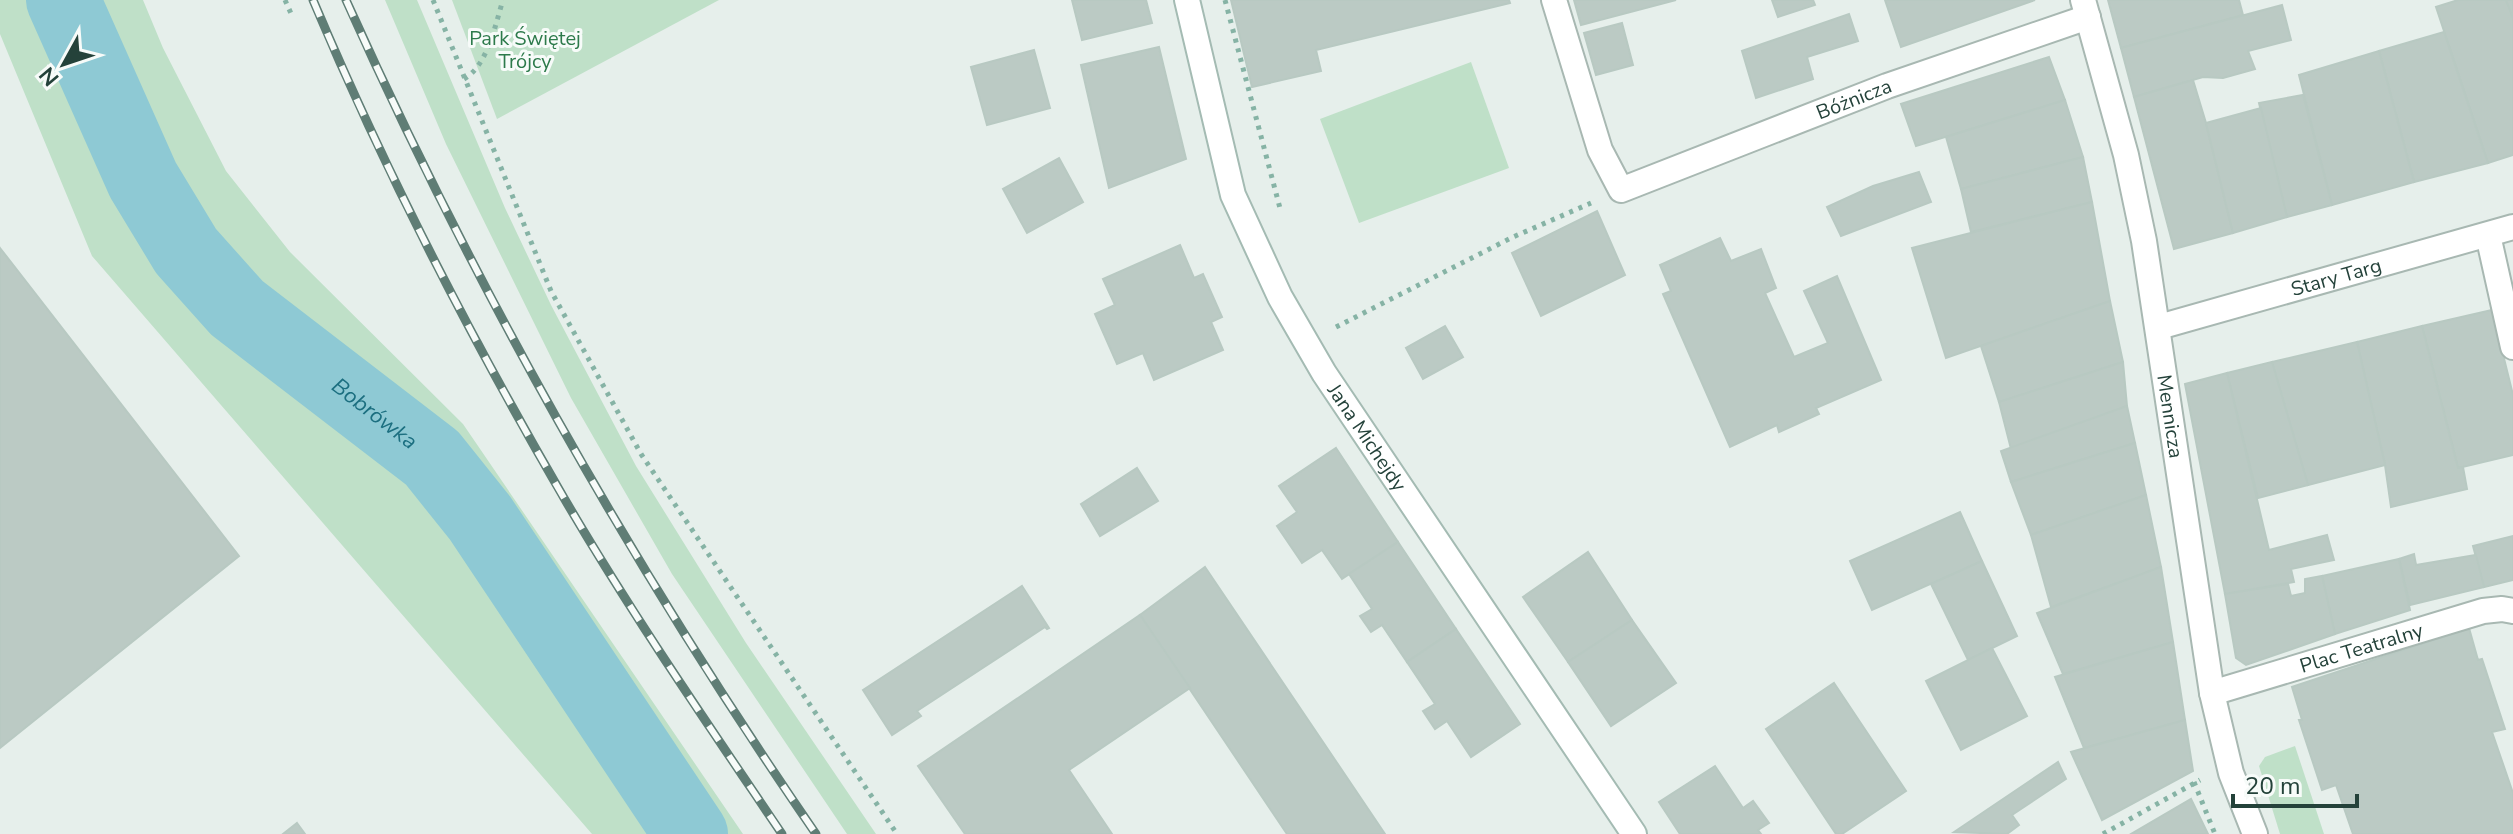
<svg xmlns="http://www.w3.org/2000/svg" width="2513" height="834" font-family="'Nunito Sans',sans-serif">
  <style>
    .green { fill: #bfe0c8 }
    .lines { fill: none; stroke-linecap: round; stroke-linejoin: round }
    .river { stroke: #8ec9d4; stroke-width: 74 }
    .building { fill: #bbcac4; stroke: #b8c9c2; stroke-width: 2 }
    .street-casing { stroke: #a8b8b2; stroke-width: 28 }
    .secondary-casing { stroke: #a4bbb3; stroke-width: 28 }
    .path { stroke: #86b3a5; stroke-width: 5; stroke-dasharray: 4 6; stroke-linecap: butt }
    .street { stroke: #fff; stroke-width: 24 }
    .secondary { stroke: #fff; stroke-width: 24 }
    .rail-casing { stroke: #5f7d75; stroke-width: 9 }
    .rail { stroke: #f7fbf9; stroke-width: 6; stroke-dasharray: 18; stroke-linecap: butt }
    .labels { text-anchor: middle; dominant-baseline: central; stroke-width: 6; stroke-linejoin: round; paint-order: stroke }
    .park-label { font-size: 20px; fill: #2d7a4b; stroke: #f7fbf9 }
    .street-label { font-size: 20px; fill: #24423a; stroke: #f7fbf9 }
    .water-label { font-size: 22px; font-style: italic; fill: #1c6f80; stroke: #f7fbf9 }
  </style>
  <rect width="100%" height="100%" fill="#e6efeb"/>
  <!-- green -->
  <g class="green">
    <polygon points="0,0 143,0 163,48 226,171 290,252 463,424 743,834 592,834 92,256 0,34"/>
    <polygon points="385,0 417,0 505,208 551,305 636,466 746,643 876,834 847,834 672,574 571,398 446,144"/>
    <polygon points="452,0 719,0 497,119"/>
    <polygon points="1471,62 1509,168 1359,223 1320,119"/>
    <polygon points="2295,746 2324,834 2280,834 2259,766 2265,757"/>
  </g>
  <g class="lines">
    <!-- river -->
    <path class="river" id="s1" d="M 63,0 L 143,180 L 186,251 L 237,308 L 432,458 L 480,518 L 691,834"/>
  </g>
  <!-- building -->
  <g class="building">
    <polygon points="1072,0 1146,0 1152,23 1082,40"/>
    <polygon points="1231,0 1509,0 1510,3 1316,50 1321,71 1252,87"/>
    <polygon points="1574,0 1676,0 1581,25"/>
    <polygon points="1772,0 1813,0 1815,5 1778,17"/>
    <polygon points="1885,0 2035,0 1901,47"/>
    <polygon points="2108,0 2239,0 2243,15 2121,48"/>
    <polygon points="2458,0 2506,0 2513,18 2513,155 2488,163 2436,7"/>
    <polygon points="2506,0 2513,0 2513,18"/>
    <polygon points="2282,5 2291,40 2248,51 2255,69 2223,78 2203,77 2134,97 2121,48"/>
    <polygon points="1849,14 1858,41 1807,57 1813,79 1756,98 1742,51"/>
    <polygon points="1622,23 1633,65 1596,75 1584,33"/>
    <polygon points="2444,32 2488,163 2414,182 2379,51"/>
    <polygon points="1159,47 1186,159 1109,188 1081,65"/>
    <polygon points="1034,50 1050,108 987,125 971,67"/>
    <polygon points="2379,51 2414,182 2332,205 2299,75"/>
    <polygon points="2049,57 2065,100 1916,146 1901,104"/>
    <polygon points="2193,80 2206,123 2233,233 2174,249 2134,97"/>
    <polygon points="2303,95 2332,205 2287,217 2259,103"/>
    <polygon points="2065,100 2083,157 1961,189 1946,137"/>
    <polygon points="2261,108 2287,217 2233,233 2206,123"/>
    <polygon points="2083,157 2092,202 1971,232 1961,189"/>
    <polygon points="1059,158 1083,202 1027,233 1003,189"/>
    <polygon points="1919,172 1931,202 1841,236 1827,207 1873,186"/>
    <polygon points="2092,202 2110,301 1946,358 1912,248"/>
    <polygon points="1597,211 1625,275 1541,316 1512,253"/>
    <polygon points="1720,238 1731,261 1761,249 1776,288 1765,293 1794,357 1828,343 1804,291 1837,276 1881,380 1816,408 1819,414 1779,432 1777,425 1730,447 1663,294 1671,291 1660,265"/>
    <polygon points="1180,245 1194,278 1203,274 1222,317 1211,322 1223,350 1154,380 1143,353 1117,364 1095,314 1115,305 1103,279"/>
    <polygon points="0,248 239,556 0,748"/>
    <polygon points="2110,301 2123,362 1999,402 1981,346"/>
    <polygon points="2492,310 2513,395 2513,455 2458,468 2422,326"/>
    <polygon points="1445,326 1463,357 1423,379 1406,348"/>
    <polygon points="2422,326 2458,468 2463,467 2467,489 2391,507 2385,465 2357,342"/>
    <polygon points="2357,342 2385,465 2308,485 2272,362"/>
    <polygon points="2123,362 2127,406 2011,449 1999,402"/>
    <polygon points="2272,362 2308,485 2258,498 2227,373"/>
    <polygon points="2227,373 2269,550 2327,535 2334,560 2291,569 2294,582 2225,594 2185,384"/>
    <polygon points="2127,406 2135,443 2011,482 2001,451"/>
    <polygon points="2135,443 2146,495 2031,535 2011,482"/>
    <polygon points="1336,448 1398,542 1342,579 1322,550 1302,563 1277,526 1297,512 1279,486"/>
    <polygon points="1137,468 1158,501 1100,536 1081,504"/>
    <polygon points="2146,495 2161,567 2051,607 2031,535"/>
    <polygon points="1960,512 1982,561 1872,610 1850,561"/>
    <polygon points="2513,536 2513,580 2484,587 2473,546"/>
    <polygon points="1398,542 1456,629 1407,662 1382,625 1371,632 1360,616 1372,609 1349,574"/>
    <polygon points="1588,552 1632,620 1568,662 1523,597"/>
    <polygon points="2414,554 2416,565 2476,555 2484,587 2410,605 2399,559"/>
    <polygon points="2399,559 2410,610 2335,634 2322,576"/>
    <polygon points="1982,561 2017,636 1968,660 1931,584"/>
    <polygon points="1205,567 1385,834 1287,834 1140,615"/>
    <polygon points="2161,567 2173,642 2063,674 2037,613"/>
    <polygon points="2322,576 2335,634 2246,665 2236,658 2225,594 2288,584 2291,596 2305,593 2305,579"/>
    <polygon points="1022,586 1049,628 1047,629 1045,627 917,711 921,716 892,735 863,690"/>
    <polygon points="1140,615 1190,688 1069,770 1112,834 965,834 918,766"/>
    <polygon points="1632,620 1676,683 1611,726 1568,662"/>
    <polygon points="2469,628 2478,660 2482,659 2505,729 2492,732 2513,793 2513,834 2353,834 2336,785 2322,790 2299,720 2302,720 2292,687"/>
    <polygon points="1456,629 1520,724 1471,757 1447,721 1435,729 1423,711 1435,704 1407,662"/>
    <polygon points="2173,642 2185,720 2084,748 2055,677"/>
    <polygon points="1992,648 2027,716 1961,750 1926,681"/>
    <polygon points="1834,683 1906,791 1842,834 1836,834 1766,729"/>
    <polygon points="2185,720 2193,771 2102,820 2071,752"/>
    <polygon points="2058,762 2066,779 2012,815 2019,825 2007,834 1954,832"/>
    <polygon points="1715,766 1743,808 1753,801 1769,823 1758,830 1761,834 1680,834 1659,802"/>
    <polygon points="2191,799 2208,834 2131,834"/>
    <polygon points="297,823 305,834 283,834"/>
  </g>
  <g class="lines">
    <defs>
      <g id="street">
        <path id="s2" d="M 1554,0 L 1600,150 L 1621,190 L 1887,86 L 2088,17"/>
        <path id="s3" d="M 2083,0 L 2126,155 L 2144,241 L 2212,693 L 2231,773 L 2255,834"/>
        <polyline points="2488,235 2513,347"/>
        <path id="s4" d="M 2159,327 L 2513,227"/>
        <path id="s5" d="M 2212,693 L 2483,611 L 2502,609 L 2513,611"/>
      </g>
      <g id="secondary">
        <path id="s6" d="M 1187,0 L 1233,195 L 1280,297 L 1324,373 L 1634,834"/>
      </g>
    </defs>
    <!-- street casing -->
    <use href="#street" class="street-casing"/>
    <!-- secondary casing -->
    <use href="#secondary" class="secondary-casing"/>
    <!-- path -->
    <g class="path">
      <polyline points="285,0 293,18"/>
      <polyline points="433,0 551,291 641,454 897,834"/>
      <polyline points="1225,0 1281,212"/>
      <path d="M 464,79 C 488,65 495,25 503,0"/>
      <polyline points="1336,327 1513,237 1591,203"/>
      <polyline points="2194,782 2215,834"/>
      <polyline points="2103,834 2200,780"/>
    </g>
    <!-- street -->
    <use href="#street" class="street"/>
    <!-- secondary -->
    <use href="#secondary" class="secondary"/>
    <defs>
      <g id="rail">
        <path d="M 313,0 C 385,171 471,338 564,498 C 631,613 707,723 782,834"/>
        <path d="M 346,0 C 477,292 634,570 816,834"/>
      </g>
    </defs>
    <!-- rail casing -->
    <use href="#rail" class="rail-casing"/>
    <!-- rail -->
    <use href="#rail" class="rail"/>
  </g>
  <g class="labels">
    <!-- park labels -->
    <g class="park-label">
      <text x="525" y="38">Park Świętej<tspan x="525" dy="23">Trójcy</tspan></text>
    </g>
    <!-- street labels -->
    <g class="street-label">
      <text stroke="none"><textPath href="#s2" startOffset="452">Bóżnicza</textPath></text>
      <text stroke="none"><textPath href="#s4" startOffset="184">Stary Targ</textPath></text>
      <text stroke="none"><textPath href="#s3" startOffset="426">Mennicza</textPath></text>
      <text stroke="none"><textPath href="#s6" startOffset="478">Jana Michejdy</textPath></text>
      <text stroke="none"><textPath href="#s5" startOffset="156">Plac Teatralny</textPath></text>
    </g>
    <!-- water labels -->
    <g class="water-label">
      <text stroke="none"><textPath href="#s1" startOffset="530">Bobrówka</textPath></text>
    </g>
  </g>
  <!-- north arrow -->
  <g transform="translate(64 64) rotate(230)" stroke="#f7fbf9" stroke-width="6" paint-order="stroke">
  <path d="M0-6L14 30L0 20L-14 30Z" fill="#24423a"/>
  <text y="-12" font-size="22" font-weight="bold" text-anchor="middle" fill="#24423a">N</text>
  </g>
  <!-- scale -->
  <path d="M2233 794v12h124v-12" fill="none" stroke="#24423a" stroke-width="4"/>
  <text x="2245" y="794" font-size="24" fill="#24423a" stroke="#f7fbf9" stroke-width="6" paint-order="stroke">20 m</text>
</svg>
